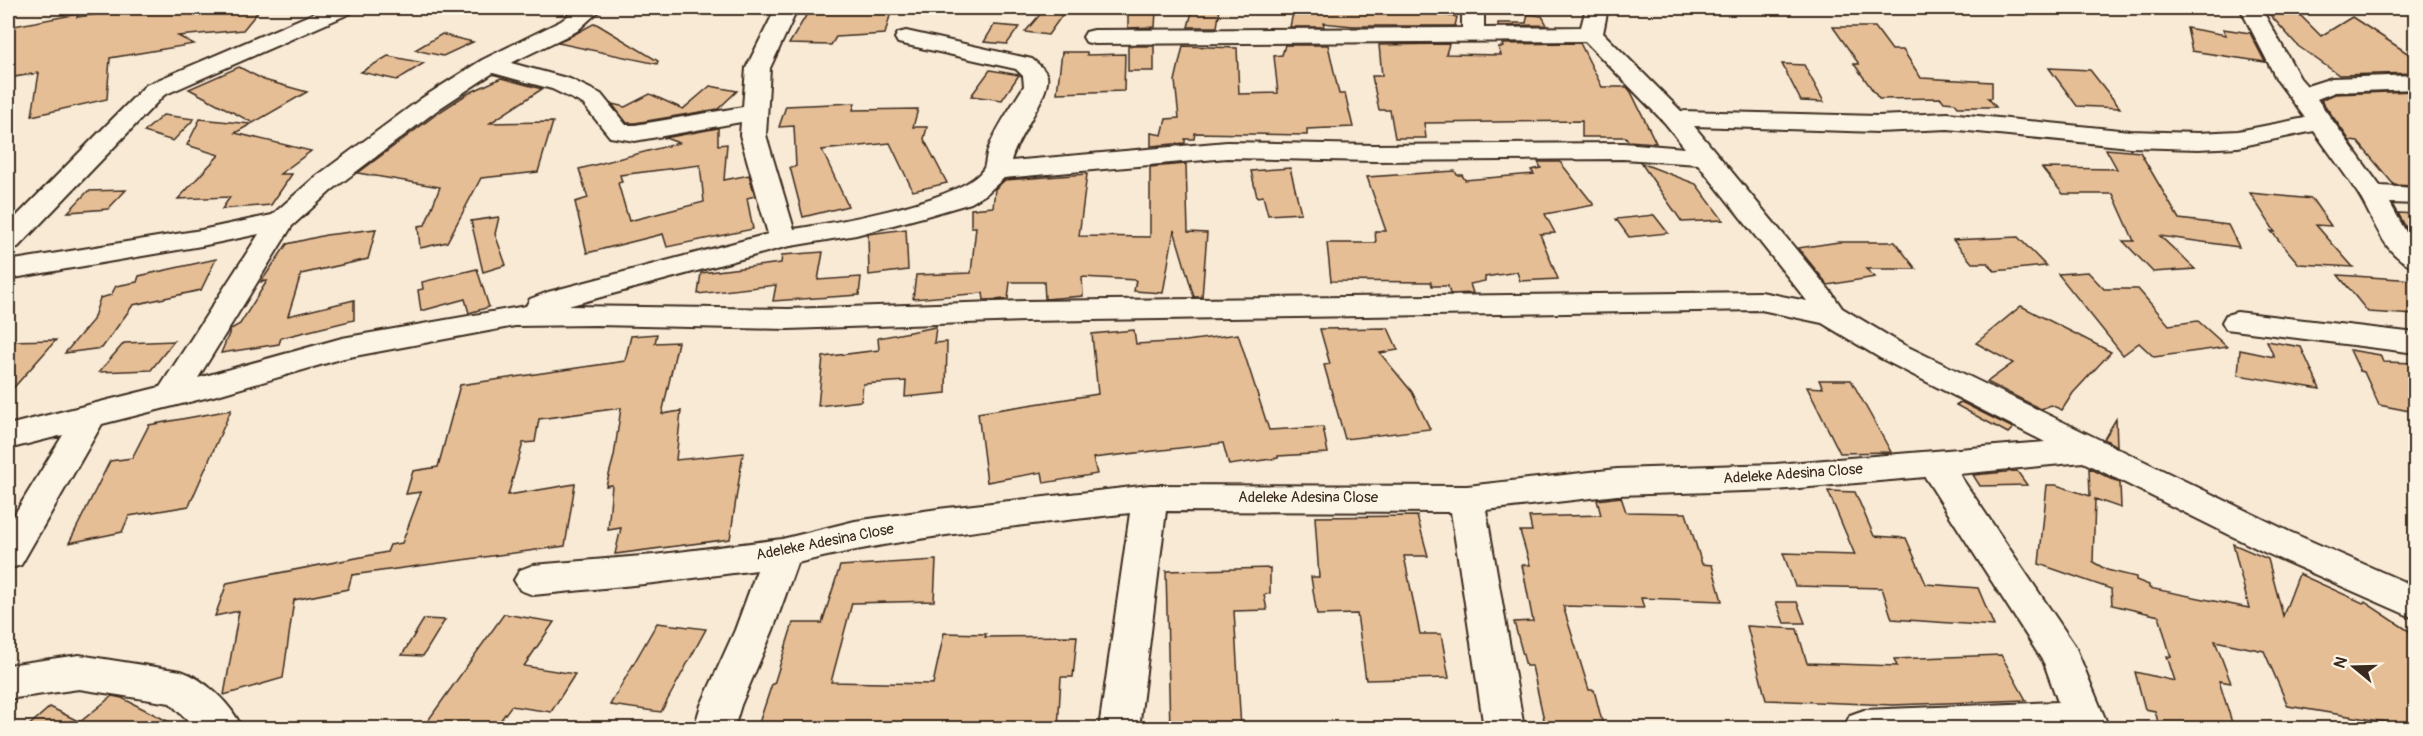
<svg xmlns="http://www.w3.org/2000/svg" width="2423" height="736" font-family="Pangolin,sans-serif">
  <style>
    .building { fill: #e6be96; stroke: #3b2a1e; stroke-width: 1.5; fill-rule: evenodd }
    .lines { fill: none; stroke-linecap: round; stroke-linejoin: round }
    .minor-casing { stroke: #3b2a1e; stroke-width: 4 }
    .minor { fill: #fcf5e5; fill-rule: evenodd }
    .labels { text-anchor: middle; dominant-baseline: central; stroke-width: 6; stroke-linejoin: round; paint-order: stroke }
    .street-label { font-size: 15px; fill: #3b2a1e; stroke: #fcf5e5 }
  </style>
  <rect width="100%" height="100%" fill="#f8ead5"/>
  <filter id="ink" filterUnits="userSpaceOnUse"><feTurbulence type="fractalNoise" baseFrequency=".0167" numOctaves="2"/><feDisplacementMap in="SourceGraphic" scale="12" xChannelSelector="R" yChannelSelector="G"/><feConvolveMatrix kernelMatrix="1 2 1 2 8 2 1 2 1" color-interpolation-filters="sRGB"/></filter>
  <g filter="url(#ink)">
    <!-- building -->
    <g class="building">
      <polygon points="141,8 190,8 186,13 261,8 243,30 178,36 194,44 110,58 107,99 32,116 39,73 8,78 8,27 78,14 77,17"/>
      <polygon points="866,8 892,8 885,34 836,37 831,45 789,44 810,9 866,10"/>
      <polygon points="1193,8 1220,8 1217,27 1188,27"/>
      <polygon points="1294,8 1396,8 1457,17 1455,26 1353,26 1323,23 1324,27 1290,27"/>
      <polygon points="2264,8 2295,10 2321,36 2352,17 2415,58 2415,73 2339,75 2298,46"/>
      <polygon points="1043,11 1063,14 1048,35 1025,32"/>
      <polygon points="1128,11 1156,11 1155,27 1128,28"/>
      <polygon points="1528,14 1542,16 1547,25 1498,26 1498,23 1526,23"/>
      <polygon points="595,23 658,61 657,64 558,43"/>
      <polygon points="994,25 1019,27 1007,44 984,42"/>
      <polygon points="1833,27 1875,27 1892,50 1903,50 1921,78 1992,82 1992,98 1988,98 1996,107 1958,107 1955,103 1944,102 1941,98 1879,99 1854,64 1859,64"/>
      <polygon points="2187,28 2226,35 2223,29 2250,33 2265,62 2192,51"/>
      <polygon points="442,34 448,36 473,42 443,56 415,50"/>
      <polygon points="1580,43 1602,87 1627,87 1631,92 1656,143 1628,141 1626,137 1582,137 1582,121 1424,123 1426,138 1395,138 1390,110 1379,110 1372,76 1382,76 1379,45 1449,44 1446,54 1501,55 1498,47 1503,47 1502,44"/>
      <polygon points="1285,45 1328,45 1339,94 1345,94 1353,127 1307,129 1307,135 1195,133 1194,139 1185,139 1185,143 1151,146 1151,133 1162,135 1166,119 1179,118 1175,81 1183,46 1237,48 1239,94 1278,93 1274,56 1282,55"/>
      <rect x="1128" y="46" width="26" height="25"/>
      <polygon points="1062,52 1087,52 1087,55 1125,54 1124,91 1057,93"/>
      <polygon points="388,56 424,63 397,80 361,72"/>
      <polygon points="1782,64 1804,65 1824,102 1801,101"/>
      <polygon points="239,67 264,80 307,92 253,123 189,89"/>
      <polygon points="2049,68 2090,70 2120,108 2077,106"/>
      <polygon points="990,70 1019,75 1002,100 971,96"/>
      <polygon points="501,78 542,89 490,123 553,122 538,172 481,178 447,242 420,248 418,226 425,225 440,187 358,173 438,113 467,94"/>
      <polygon points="710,86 737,91 718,109 635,123 627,123 612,104 625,107 650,94 683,109"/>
      <polygon points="2415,91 2415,186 2394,185 2358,142 2350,141 2321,100 2335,94"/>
      <polygon points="855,103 853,110 918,109 913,127 927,127 924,139 947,183 913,191 890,143 822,150 848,206 803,217 790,167 796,166 794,126 779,127 786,106"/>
      <polygon points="163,115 194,119 173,141 144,132"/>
      <polygon points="200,119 251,124 235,133 311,151 280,174 292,174 271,205 222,209 230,197 178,199 219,155 187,145"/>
      <path d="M 718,128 L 718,145 L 727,144 L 724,180 L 749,175 L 755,196 L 747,198 L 753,229 L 667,247 L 663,234 L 587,253 L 575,202 L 588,198 L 579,169 L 679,143 L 665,138 ZM 700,165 L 704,202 L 629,221 L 618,183 L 622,182 L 620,175 Z"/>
      <polygon points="2106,149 2140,152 2179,219 2228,225 2239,247 2160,236 2195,269 2153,272 2123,241 2134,241 2113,194 2063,194 2042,168 2117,169"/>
      <polygon points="1538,162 1560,162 1594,205 1545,214 1555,233 1540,234 1558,279 1520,281 1517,272 1485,277 1485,281 1470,284 1473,293 1450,294 1448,286 1432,286 1431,282 1331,281 1327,243 1376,243 1375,231 1386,231 1367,177 1455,171 1457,175 1462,175 1465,180 1534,174 1531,170 1541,168"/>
      <polygon points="1641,163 1696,184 1723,220 1682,222"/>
      <polygon points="1186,164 1188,232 1207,233 1202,297 1194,297 1174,230 1163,293 1134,291 1136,280 1082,277 1083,296 1045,299 1044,282 1010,282 1008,299 984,300 983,293 913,299 916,275 971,273 976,227 971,227 971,209 993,207 995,189 1005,180 1087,174 1079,236 1150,237 1150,167"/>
      <polygon points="1290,168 1301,213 1268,215 1263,196 1257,197 1251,171"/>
      <polygon points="126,190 108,209 68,212 88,191"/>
      <polygon points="2250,193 2312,199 2331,226 2316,225 2353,267 2299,264 2271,231 2275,232"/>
      <polygon points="2398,213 2415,214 2415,238 2408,231"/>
      <polygon points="1654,215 1668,233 1629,237 1616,219"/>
      <polygon points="499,217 495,234 506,265 483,272 471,221"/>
      <polygon points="376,229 368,259 301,274 288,316 354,300 354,320 281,338 279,344 221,353 231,329 240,324 267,281 261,282 287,244 326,235"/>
      <polygon points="906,229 908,270 869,275 868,234"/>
      <polygon points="2018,237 2046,266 1994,271 1988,263 1972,263 1953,240"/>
      <polygon points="1839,242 1895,242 1916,269 1866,269 1875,277 1828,285 1798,248"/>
      <polygon points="823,252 818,280 861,277 859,295 773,301 776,285 698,294 701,273 781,263 782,255"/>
      <polygon points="216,259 201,290 133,305 102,348 65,353 93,320 100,298 111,295 116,286 137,282 139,276"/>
      <polygon points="477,269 489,307 469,313 465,299 421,311 418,290 423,289 422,282"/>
      <polygon points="2088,272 2104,289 2138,289 2169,325 2198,321 2227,347 2154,357 2139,343 2123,355 2058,274"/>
      <polygon points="2338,275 2415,280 2415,315 2368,312"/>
      <polygon points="2021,306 2111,352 2073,393 2062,410 2051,405 2041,409 1987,382 2013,363 1976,343"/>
      <polygon points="936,327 934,343 947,342 946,393 905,397 906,381 863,384 861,401 818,406 823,357 879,350 878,338"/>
      <polygon points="1388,328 1398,350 1380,353 1412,392 1430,429 1345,439 1324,365 1330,364 1320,329"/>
      <polygon points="1134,330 1136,344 1186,341 1238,334 1269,430 1323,427 1328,453 1278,456 1278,458 1229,465 1223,443 1093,458 1097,474 1044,483 1042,472 987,482 978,413 1098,394 1092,334"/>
      <polygon points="657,334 655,343 678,342 662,414 681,411 676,460 743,453 730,539 615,554 621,528 608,530 612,485 606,486 614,456 621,408 539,419 535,442 523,443 508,495 575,484 565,546 352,575 348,589 294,600 283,678 224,695 239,611 215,616 227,583 387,552 390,545 402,543 421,492 406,494 413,471 438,467 460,385 625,361 631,336"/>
      <polygon points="56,340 8,394 8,341"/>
      <polygon points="174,341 151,370 99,372 124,343"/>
      <polygon points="2267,341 2301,347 2320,389 2238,375 2240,350 2274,357"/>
      <polygon points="2350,350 2380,355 2383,362 2415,363 2415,412 2379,405 2364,372 2360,371"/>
      <polygon points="1819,380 1851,380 1891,452 1840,453 1807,387 1823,388"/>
      <polygon points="1961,402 2013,428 2008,433 1956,405"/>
      <polygon points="231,410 189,506 129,516 122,532 69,543 110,461 132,458 149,425"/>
      <polygon points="2116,419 2117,446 2104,439"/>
      <polygon points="2089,468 2120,483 2121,508 2095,499 2093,562 2107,570 2136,577 2136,580 2149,585 2149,588 2249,608 2233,544 2268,559 2283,616 2299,574 2363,603 2365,602 2415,635 2415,727 2288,706 2264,651 2215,641 2231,683 2219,681 2234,729 2160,729 2155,711 2145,709 2135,672 2175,681 2167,656 2171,657 2159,616 2112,605 2111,589 2039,564 2047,485 2056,485 2090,496"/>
      <polygon points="2017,471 2027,485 1980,486 1973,475"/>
      <polygon points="1828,491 1855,492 1874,536 1906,538 1926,584 1978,588 1994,626 1892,619 1882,588 1795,586 1783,553 1855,555"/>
      <polygon points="1621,497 1626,512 1686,513 1702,564 1712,565 1722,601 1641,598 1644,608 1563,606 1589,690 1594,690 1604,729 1546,729 1532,666 1526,666 1514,622 1533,621 1522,565 1530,565 1520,531 1532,531 1529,517 1601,515 1597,500"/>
      <polygon points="1417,516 1428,556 1404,556 1420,634 1441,634 1449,678 1366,680 1357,614 1317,615 1311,577 1319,577 1315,517"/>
      <polygon points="936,560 934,601 852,603 831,682 933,684 944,633 986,634 985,637 1077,636 1073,677 1061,677 1058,729 825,727 824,729 757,729 772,684 774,684 793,623 822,623 840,566"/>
      <polygon points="1270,568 1270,593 1264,595 1267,610 1234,611 1241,729 1170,729 1166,571"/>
      <polygon points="1776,602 1797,602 1805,623 1784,623"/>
      <polygon points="504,614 554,622 524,666 575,674 551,712 511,706 494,729 422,729"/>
      <polygon points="424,619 445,620 423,656 402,655"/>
      <polygon points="657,623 706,629 661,712 610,705"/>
      <polygon points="1747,626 1797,629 1807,663 1897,666 1894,659 2001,655 2026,700 1893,705 1766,700"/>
      <polygon points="112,696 122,698 183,729 25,729 50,707 80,722"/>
    </g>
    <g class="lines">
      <defs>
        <g id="minor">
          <polygon points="326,8 354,8 351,13 164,95 18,247 8,249 8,225 146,85"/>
          <path d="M 578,8 L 602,8 L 577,31 L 511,63 L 570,79 L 601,94 L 626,125 L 635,125 L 743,107 L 746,68 L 776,8 L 798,8 L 770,68 L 766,135 L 794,229 C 832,223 965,201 984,168 C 986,163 986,155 988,150 C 996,128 1012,106 1024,86 L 1023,76 L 1016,69 L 898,43 L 895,38 L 898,33 L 906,31 L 1032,59 C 1038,64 1045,69 1047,76 C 1051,94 1016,138 1011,161 L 1227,142 L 1374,145 L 1623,143 L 1685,148 L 1665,123 L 1585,41 L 1094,44 L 1086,42 L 1083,37 L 1086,32 L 1094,30 L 1462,28 L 1462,8 L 1484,8 L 1484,28 L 1581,27 L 1586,8 L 1608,8 L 1603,33 L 1681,111 L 1878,116 L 1948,113 L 2130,131 L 2198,133 L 2238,131 L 2305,118 L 2277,80 L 2241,10 L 2243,8 L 2261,8 L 2300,78 L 2307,86 L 2332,78 L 2416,75 L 2416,89 L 2335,92 L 2317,99 L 2380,186 L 2416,188 L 2416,204 L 2390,203 L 2406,232 L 2416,241 L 2416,267 C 2383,258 2374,217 2357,192 C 2343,171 2328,151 2314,131 L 2238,147 L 2198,149 L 2130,147 L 1948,129 L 1878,132 L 1694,126 L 1831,292 L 1842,308 L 1902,344 L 2290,532 L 2416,587 L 2416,619 L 2264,552 L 2083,462 L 1959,474 L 2075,646 L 2109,728 L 1844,728 L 1850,715 L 1864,710 L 2058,702 L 2044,663 L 1925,477 L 1776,490 L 1617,495 L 1486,510 L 1524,728 L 1484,728 L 1451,512 L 1166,511 L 1139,728 L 1099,728 L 1130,513 C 1018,526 906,536 797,563 L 773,630 L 741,705 L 734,728 L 694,728 L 701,705 L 735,630 L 757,570 L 654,583 L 533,595 L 520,590 L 514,580 L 520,570 L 533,565 L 654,555 L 782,539 L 855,521 L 938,509 L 1150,485 L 1467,486 L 1617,469 L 1776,464 L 2045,442 L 1880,358 L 1822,323 L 1761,310 L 1025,321 L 788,329 L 596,325 L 515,326 L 344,358 L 221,394 L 102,424 L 21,565 L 8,569 L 8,525 L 63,435 L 8,449 L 8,425 L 160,387 L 259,234 L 201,246 L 8,279 L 8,261 L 201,230 L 272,215 L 314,178 L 422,98 L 482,60 L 561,21 ZM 493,73 L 552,89 L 583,104 L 610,137 L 635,141 L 741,122 L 740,135 L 768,234 L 548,292 L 530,299 L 526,306 L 342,338 L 198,378 L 292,226 L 332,190 L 440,108 ZM 1227,158 L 1374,161 L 1623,159 L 1698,164 L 1807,301 L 1761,292 L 1025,301 L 788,309 L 568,306 L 785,247 L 856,235 L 923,217 L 971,203 L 986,194 L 1004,178 Z"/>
          <polygon points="2237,312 2416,333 2416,353 2226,329 2222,322 2226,315"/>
          <path d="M 79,655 L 181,671 C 205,679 232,705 242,728 L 195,728 L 170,703 L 79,689 L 8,699 L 8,665 Z"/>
        </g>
      </defs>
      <!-- minor casing -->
      <use href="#minor" class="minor-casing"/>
      <!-- minor -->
      <use href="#minor" class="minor"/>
    </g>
  </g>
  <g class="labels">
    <!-- street labels -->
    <g class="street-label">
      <text transform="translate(1793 474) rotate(-4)">Adeleke Adesina Close</text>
      <text x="1308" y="497">Adeleke Adesina Close</text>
      <text transform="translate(825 542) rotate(-11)">Adeleke Adesina Close</text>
    </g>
  </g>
  <!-- margin -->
  <rect width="2423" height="736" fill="none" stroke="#fcf5e5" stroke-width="30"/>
  <rect x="15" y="15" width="2393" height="706" fill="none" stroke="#3b2a1e" stroke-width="2" filter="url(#ink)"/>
  <!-- north arrow -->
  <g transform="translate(2354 667) rotate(289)" stroke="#fcf5e5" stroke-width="4.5" paint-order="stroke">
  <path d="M0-4.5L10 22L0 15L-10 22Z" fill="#3b2a1e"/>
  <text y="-9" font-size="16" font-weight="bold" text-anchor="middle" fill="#3b2a1e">N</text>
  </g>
</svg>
